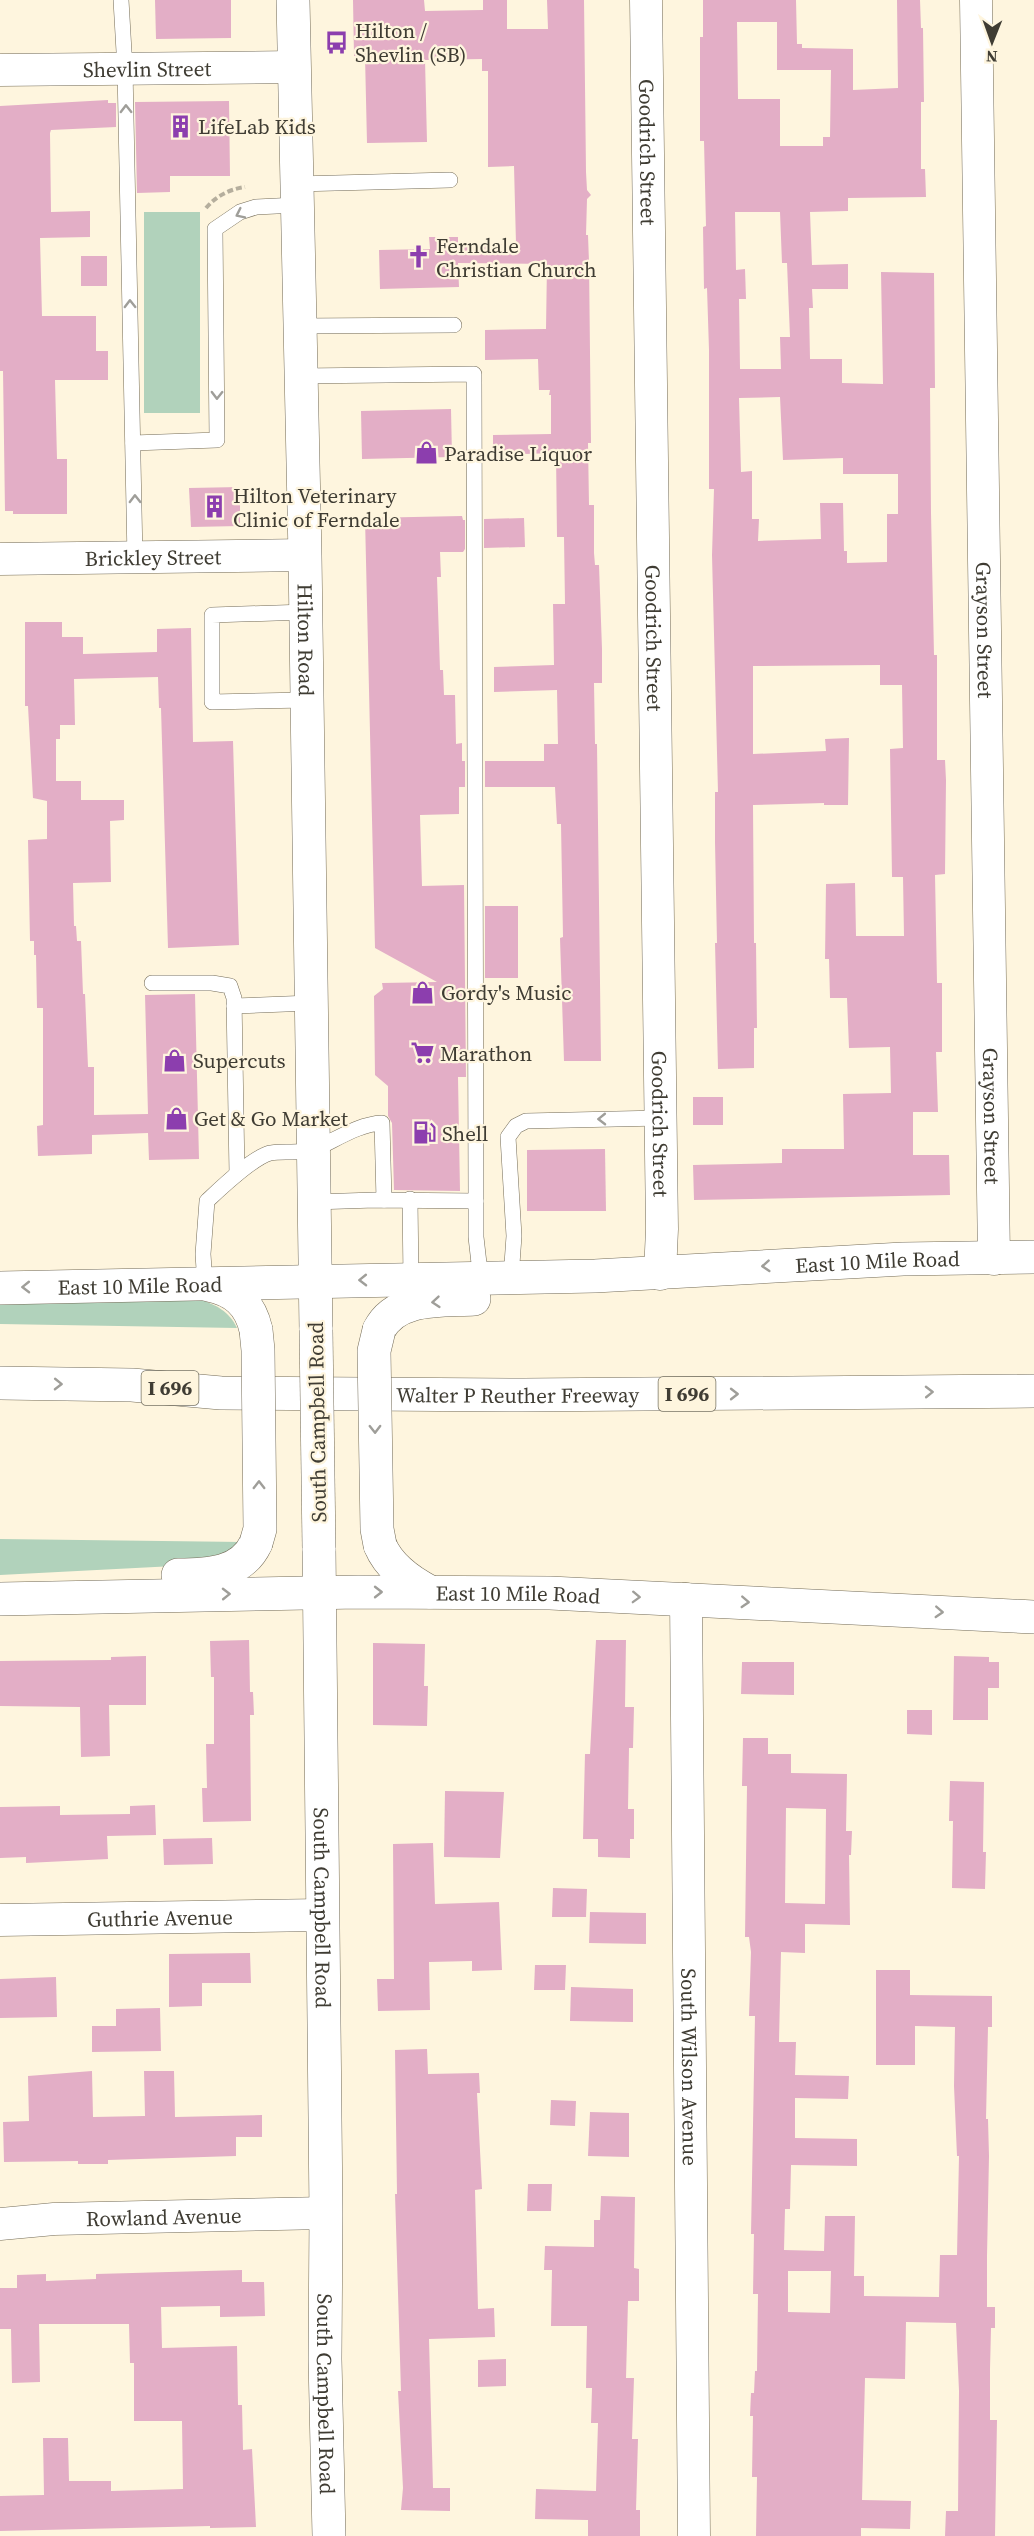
<svg xmlns="http://www.w3.org/2000/svg" width="1034" height="2536" font-family="'Source Serif 4',serif">
  <style>
    .green { fill: #b1d2bb }
    .building { fill: #e3aec6; fill-rule: evenodd }
    .lines { fill: none; stroke-linecap: round; stroke-linejoin: round }
    .lane-casing { stroke: #746c58; stroke-width: 16 }
    .street-casing { stroke: #746c58; stroke-width: 33 }
    .secondary-casing { stroke: #746c58; stroke-width: 34 }
    .highway-casing { stroke: #746c58; stroke-width: 34 }
    .path { stroke: #b5ae9d; stroke-width: 4; stroke-dasharray: 6 3; stroke-linecap: butt }
    .lane { stroke: #fff; stroke-width: 15 }
    .street { stroke: #fff; stroke-width: 32 }
    .secondary { stroke: #fff; stroke-width: 33 }
    .highway { stroke: #fff; stroke-width: 33 }
    .secondary-bridge-casing { stroke: #746c58; stroke-width: 34; stroke-linecap: butt }
    .secondary-bridge { stroke: #fff; stroke-width: 33 }
    .oneway { stroke: #9f9e99 }
    .labels { text-anchor: middle; dominant-baseline: central; stroke-width: 4.5; stroke-linejoin: round; paint-order: stroke }
    .shield { fill: #fef5de; stroke: #787466; stroke-width: 1.5 }
    .shield-label { font-size: 20px; font-weight: bold; fill: #3f3c33 }
    .poi-label { font-size: 21px; fill: #3f3c33; stroke: #fef5de; text-anchor: start }
    .street-label { font-size: 21px; fill: #3f3c33; stroke: #fef5de }
  </style>
  <rect width="100%" height="100%" fill="#fef5de"/>
  <!-- green -->
  <g class="green">
    <rect x="144" y="212" width="56" height="201"/>
    <path d="M 199,1299 C 216,1305 229,1311 237,1328 L 0,1324 L 0,1303 Z"/>
    <polygon points="0,1539 243,1542 213,1564 0,1575"/>
  </g>
  <!-- building -->
  <g class="building">
    <polygon points="155,0 231,0 231,38 156,39"/>
    <polygon points="353,0 424,0 425,11 483,10 483,0 507,0 507,29 548,29 547,0 584,0 586,172 587,190 591,195 587,199 586,235 588,235 589,262 591,443 588,443 589,505 594,505 594,553 595,565 599,565 602,649 602,683 594,683 595,744 597,744 601,1061 564,1061 560,938 563,937 561,824 557,824 555,787 485,787 485,761 544,761 544,744 558,744 557,690 494,692 494,667 554,665 553,604 565,604 564,537 557,537 556,453 493,455 493,435 551,434 551,395 549,395 550,390 539,390 538,359 485,360 485,330 546,329 547,264 458,263 459,287 380,289 379,250 430,249 429,237 458,237 458,244 516,244 514,166 488,167 488,71 482,71 482,59 425,60 427,142 367,143 365,56 354,56"/>
    <path d="M 703,0 L 796,0 L 797,44 L 802,44 L 802,48 L 853,49 L 853,90 L 898,88 L 897,0 L 920,0 L 921,28 L 923,28 L 924,102 L 921,102 L 921,169 L 925,169 L 926,197 L 848,198 L 848,211 L 810,212 L 812,265 L 848,264 L 848,289 L 812,289 L 813,308 L 809,308 L 810,359 L 842,359 L 842,383 L 883,384 L 881,272 L 934,273 L 935,388 L 930,388 L 931,513 L 934,655 L 937,655 L 937,760 L 945,760 L 946,780 L 945,874 L 935,875 L 937,983 L 942,983 L 942,1052 L 936,1052 L 938,1112 L 913,1112 L 913,1155 L 949,1155 L 950,1195 L 694,1200 L 693,1165 L 782,1163 L 782,1149 L 844,1149 L 843,1094 L 891,1093 L 890,1047 L 849,1048 L 847,998 L 830,998 L 829,959 L 825,959 L 826,884 L 855,883 L 856,936 L 904,936 L 903,877 L 892,877 L 890,749 L 903,748 L 902,685 L 880,685 L 880,665 L 753,666 L 753,754 L 826,751 L 825,739 L 849,738 L 848,805 L 824,805 L 824,803 L 753,805 L 754,943 L 756,943 L 757,1028 L 754,1028 L 754,1068 L 718,1069 L 715,943 L 717,943 L 715,842 L 715,792 L 718,792 L 712,555 L 714,489 L 709,489 L 709,350 L 707,288 L 704,289 L 703,227 L 706,226 L 704,141 L 700,141 L 700,37 L 703,37 ZM 737,22 L 777,22 L 777,70 L 831,70 L 830,137 L 823,137 L 823,146 L 780,146 L 780,99 L 738,99 ZM 735,212 L 780,212 L 782,263 L 787,263 L 790,337 L 780,337 L 781,369 L 740,369 L 739,299 L 746,299 L 745,269 L 736,270 ZM 780,397 L 783,460 L 843,458 L 843,474 L 898,474 L 898,514 L 887,514 L 887,562 L 847,563 L 847,551 L 844,551 L 843,503 L 820,503 L 821,539 L 758,541 L 759,519 L 752,519 L 752,471 L 741,472 L 739,398 Z"/>
    <polygon points="108,100 108,103 116,103 116,127 51,130 50,133 51,212 90,211 90,237 40,238 42,316 96,316 96,351 108,351 108,380 55,380 57,459 67,459 67,514 13,514 13,511 5,511 3,371 0,371 0,106"/>
    <polygon points="229,101 230,176 170,176 170,192 137,193 135,102"/>
    <rect x="81" y="256" width="26" height="30"/>
    <polygon points="451,409 452,457 362,459 361,411"/>
    <polygon points="240,487 240,526 191,527 189,488"/>
    <polygon points="462,516 463,520 465,520 465,549 463,552 440,552 441,577 437,577 440,670 443,670 444,695 455,695 456,744 462,743 462,761 465,761 465,787 459,787 459,814 420,815 422,886 464,885 466,1077 458,1077 460,1191 394,1190 392,1123 388,1116 388,1086 375,1075 374,996 383,989 382,983 437,982 375,948 365,518"/>
    <polygon points="524,518 525,547 484,548 484,519"/>
    <polygon points="25,622 62,622 62,637 83,637 83,654 157,652 157,629 191,628 193,742 233,741 239,945 168,948 161,708 159,708 158,677 74,679 75,725 60,725 60,739 56,739 56,781 81,781 81,800 124,800 124,820 110,821 111,882 73,883 74,926 76,926 77,941 81,941 83,994 85,994 88,1067 94,1067 94,1115 148,1114 145,995 195,994 199,1159 149,1160 148,1133 92,1135 92,1154 38,1156 37,1126 43,1125 43,1008 37,1008 36,955 34,955 34,941 30,941 28,840 47,839 47,801 33,798 28,706 25,706"/>
    <rect x="485" y="906" width="33" height="72"/>
    <rect x="693" y="1097" width="30" height="28"/>
    <polygon points="605,1149 606,1211 527,1211 527,1150"/>
    <polygon points="249,1640 250,1692 253,1692 254,1715 250,1715 251,1821 203,1822 202,1788 207,1788 206,1744 214,1744 214,1677 211,1677 210,1641"/>
    <polygon points="596,1640 626,1640 625,1707 634,1707 633,1748 629,1748 628,1809 634,1809 634,1839 630,1839 630,1858 598,1857 598,1839 583,1839 585,1754 590,1754"/>
    <polygon points="373,1643 425,1644 424,1686 428,1686 427,1726 373,1725"/>
    <polygon points="146,1656 146,1705 109,1705 110,1756 81,1757 80,1707 0,1706 0,1661 111,1660 111,1657"/>
    <polygon points="954,1656 989,1657 989,1662 999,1662 999,1688 988,1688 988,1720 953,1720"/>
    <polygon points="742,1662 794,1662 794,1695 741,1694"/>
    <polygon points="907,1710 932,1710 932,1735 907,1734"/>
    <path d="M 743,1738 L 768,1738 L 768,1754 L 791,1754 L 791,1773 L 847,1774 L 846,1831 L 852,1831 L 851,1855 L 849,1855 L 850,1925 L 805,1924 L 805,1953 L 781,1952 L 779,2042 L 796,2042 L 795,2075 L 849,2076 L 848,2099 L 795,2098 L 795,2138 L 857,2139 L 857,2166 L 791,2165 L 790,2209 L 785,2209 L 784,2250 L 824,2251 L 825,2216 L 855,2216 L 854,2276 L 864,2276 L 864,2296 L 939,2297 L 940,2255 L 957,2255 L 959,2156 L 957,2156 L 954,2086 L 955,2027 L 915,2026 L 915,2065 L 876,2065 L 876,1970 L 910,1970 L 910,1995 L 992,1996 L 992,2027 L 988,2027 L 986,2119 L 988,2119 L 989,2156 L 987,2256 L 987,2307 L 995,2307 L 995,2328 L 991,2328 L 990,2369 L 990,2420 L 997,2420 L 995,2536 L 945,2536 L 946,2511 L 958,2511 L 959,2391 L 956,2323 L 906,2322 L 905,2379 L 865,2378 L 862,2500 L 911,2501 L 910,2529 L 861,2528 L 861,2536 L 756,2536 L 757,2477 L 752,2477 L 753,2416 L 750,2416 L 751,2393 L 754,2393 L 755,2371 L 757,2371 L 758,2294 L 753,2294 L 754,2234 L 751,2234 L 755,2016 L 749,2016 L 751,1952 L 749,1937 L 745,1937 L 747,1786 L 742,1786 ZM 786,1808 L 826,1809 L 825,1904 L 785,1903 ZM 788,2271 L 831,2271 L 830,2313 L 788,2312 Z"/>
    <polygon points="950,1781 984,1782 983,1852 986,1852 985,1889 952,1888 953,1821 949,1821"/>
    <polygon points="445,1791 504,1792 500,1858 444,1857"/>
    <polygon points="155,1805 156,1835 107,1836 108,1859 26,1863 26,1857 0,1858 0,1807 60,1806 60,1815 130,1814 130,1806"/>
    <polygon points="212,1838 213,1864 164,1865 163,1839"/>
    <polygon points="433,1843 435,1904 499,1902 502,1970 472,1971 472,1961 429,1962 430,2010 378,2011 377,1979 394,1979 393,1844"/>
    <polygon points="553,1888 587,1889 586,1917 552,1917"/>
    <polygon points="590,1912 646,1913 646,1944 589,1943"/>
    <polygon points="250,1953 251,1983 202,1983 202,2006 169,2007 169,1954"/>
    <polygon points="535,1965 566,1965 565,1990 534,1990"/>
    <polygon points="56,1977 57,2017 0,2018 0,1979"/>
    <polygon points="571,1987 633,1989 633,2022 570,2021"/>
    <polygon points="160,2008 161,2051 92,2052 92,2026 116,2026 116,2009"/>
    <polygon points="427,2049 428,2074 479,2073 480,2093 477,2093 482,2189 475,2190 478,2309 494,2308 495,2337 429,2339 433,2488 450,2488 450,2511 401,2510 403,2488 398,2391 401,2391 395,2194 397,2194 395,2050"/>
    <polygon points="92,2071 93,2117 145,2116 144,2071 174,2071 175,2117 262,2115 262,2137 236,2137 236,2156 108,2160 108,2164 78,2164 78,2161 4,2162 3,2122 29,2121 28,2076"/>
    <polygon points="551,2100 576,2101 575,2126 550,2125"/>
    <polygon points="590,2112 629,2113 629,2157 588,2156"/>
    <polygon points="528,2184 552,2184 551,2211 527,2211"/>
    <polygon points="601,2196 635,2197 634,2268 639,2269 639,2301 628,2301 626,2378 634,2378 632,2439 638,2439 636,2510 640,2510 640,2536 588,2536 588,2520 535,2519 536,2489 596,2491 598,2423 591,2423 592,2388 586,2388 587,2326 551,2326 552,2270 544,2270 545,2246 594,2247 594,2220 600,2220"/>
    <polygon points="242,2270 242,2282 264,2282 265,2316 220,2317 220,2306 161,2307 162,2348 237,2346 238,2405 242,2405 243,2450 252,2449 256,2527 210,2528 210,2526 0,2531 0,2496 44,2495 43,2438 68,2438 69,2481 111,2481 111,2491 183,2489 182,2421 134,2421 134,2363 130,2363 129,2324 39,2324 40,2382 12,2383 11,2329 0,2329 0,2288 17,2288 17,2275 46,2274 46,2281 96,2279 96,2274"/>
    <polygon points="506,2359 506,2386 478,2387 478,2360"/>
  </g>
  <g class="lines">
    <defs>
      <g id="lane">
        <polyline points="121,0 125,69 135,558"/>
        <polyline points="297,184 450,180"/>
        <polyline points="299,326 454,325"/>
        <polyline points="300,376 474,374 476,1201 476,1237 481,1281"/>
        <polyline points="133,443 217,440 215,229 240,212 256,207 297,205"/>
        <polyline points="306,612 212,615 212,702 307,700"/>
        <polyline points="152,983 212,983 230,986 234,998 237,1174"/>
        <polyline points="234,1006 311,1003"/>
        <polyline points="410,1199 411,1279"/>
        <polyline points="314,1202 375,1200 476,1201"/>
        <polyline points="511,1278 514,1236 508,1137 516,1126 526,1121 661,1118"/>
        <path d="M 205,1284 L 203,1254 L 207,1201 C 221,1188 252,1158 270,1153 C 285,1150 303,1155 317,1148 C 337,1139 359,1124 382,1123 L 384,1200"/>
      </g>
      <g id="street">
        <path id="s1" d="M 646,0 L 662,1229 L 660,1274"/>
        <path id="s2" d="M 976,0 L 994,1259"/>
        <path id="s3" d="M 0,70 L 294,67"/>
        <path id="s4" d="M 0,559 L 305,555"/>
        <path id="s5" d="M 686,1599 L 694,2536"/>
        <path id="s6" d="M 0,1920 L 321,1915"/>
        <path id="s7" d="M 0,2224 L 54,2219 L 326,2213"/>
      </g>
      <g id="secondary">
        <path id="s8" d="M 293,0 L 305,555 L 316,1330"/>
        <path d="M 209,1285 C 234,1290 250,1303 256,1330"/>
        <path id="s9" d="M 0,1288 L 595,1276 L 903,1259 L 1034,1257"/>
        <path d="M 379,1330 C 396,1296 442,1301 474,1299"/>
        <path d="M 380,1545 C 389,1567 409,1581 430,1592"/>
        <path id="s10" d="M 319,1548 L 326,2213 L 325,2359 L 329,2536"/>
        <path d="M 178,1575 C 208,1575 242,1574 256,1543"/>
        <path id="s11" d="M 0,1599 L 358,1592 L 550,1593 L 1034,1617"/>
      </g>
      <g id="highway">
        <path id="s12" d="M 0,1383 L 132,1385 L 221,1393 L 523,1395 L 1034,1391"/>
      </g>
    </defs>
    <!-- lane casing -->
    <use href="#lane" class="lane-casing"/>
    <!-- street casing -->
    <use href="#street" class="street-casing"/>
    <!-- secondary casing -->
    <use href="#secondary" class="secondary-casing"/>
    <!-- highway casing -->
    <use href="#highway" class="highway-casing"/>
    <!-- path -->
    <path class="path" d="M 206,208 C 216,196 230,189 245,187"/>
    <!-- lane -->
    <use href="#lane" class="lane"/>
    <!-- street -->
    <use href="#street" class="street"/>
    <!-- secondary -->
    <use href="#secondary" class="secondary"/>
    <!-- highway -->
    <use href="#highway" class="highway"/>
    <defs>
      <g id="secondary-bridge">
        <polyline points="256,1330 258,1350 260,1529 256,1543"/>
        <polyline points="316,1330 319,1548"/>
        <polyline points="379,1330 374,1351 377,1529 380,1545"/>
      </g>
    </defs>
    <!-- secondary-bridge casing -->
    <use href="#secondary-bridge" class="secondary-bridge-casing"/>
    <!-- secondary-bridge -->
    <use href="#secondary-bridge" class="secondary-bridge"/>
  </g>
  <!-- one-way arrows -->
  <defs><path id="oneway-chevron" d="M-2-3.5L2.5 0L-2 3.5" fill="none" stroke-width="1.6" stroke-linecap="round" stroke-linejoin="round" transform="scale(1.5)"/></defs>
  <g class="oneway">
    <use href="#oneway-chevron" transform="translate(126 109) rotate(-91)"/>
    <use href="#oneway-chevron" transform="translate(240 214) rotate(154)"/>
    <use href="#oneway-chevron" transform="translate(130 304) rotate(-91)"/>
    <use href="#oneway-chevron" transform="translate(217 395) rotate(91)"/>
    <use href="#oneway-chevron" transform="translate(135 499) rotate(-91)"/>
    <use href="#oneway-chevron" transform="translate(602 1119) rotate(179)"/>
    <use href="#oneway-chevron" transform="translate(766 1266) rotate(176)"/>
    <use href="#oneway-chevron" transform="translate(363 1280) rotate(179)"/>
    <use href="#oneway-chevron" transform="translate(26 1287) rotate(179)"/>
    <use href="#oneway-chevron" transform="translate(436 1302) rotate(175)"/>
    <use href="#oneway-chevron" transform="translate(58 1384) rotate(1)"/>
    <use href="#oneway-chevron" transform="translate(929 1392) rotate(-1)"/>
    <use href="#oneway-chevron" transform="translate(734 1394)"/>
    <use href="#oneway-chevron" transform="translate(375 1429) rotate(89)"/>
    <use href="#oneway-chevron" transform="translate(259 1485) rotate(-90)"/>
    <use href="#oneway-chevron" transform="translate(378 1592)"/>
    <use href="#oneway-chevron" transform="translate(226 1594) rotate(-1)"/>
    <use href="#oneway-chevron" transform="translate(636 1597) rotate(2)"/>
    <use href="#oneway-chevron" transform="translate(745 1602) rotate(3)"/>
    <use href="#oneway-chevron" transform="translate(939 1612) rotate(3)"/>
  </g>
  <!-- icons -->
  <defs>
    <symbol id="bus-bare" viewBox="-9 -9 18 18"><path d="M-5-6H5V4H4V6H2V4H-2V6H-4V4H-5ZM-3.5-4V0h7V-4ZM-3.5 1.2v1.5H-2V1.2ZM2 1.2v1.5H3.5V1.2Z" fill="#8c3eae" stroke="#fef5de" stroke-width="2.5" paint-order="stroke"/></symbol>
    <symbol id="building-bare" viewBox="-9 -9 18 18"><path d="M-4-6H4V6H1V3H-1V6H-4ZM-2.5-4.3h1.7v1.8h-1.7ZM.8-4.3h1.7v1.8H.8ZM-2.5-1h1.7V.8h-1.7ZM.8-1h1.7V.8H.8Z" fill="#8c3eae" stroke="#fef5de" stroke-width="2.5" paint-order="stroke"/></symbol>
    <symbol id="church-bare" viewBox="-9 -9 18 18"><path d="M-1.2-6h2.4v3.5h3.3v2.4h-3.3V6h-2.4V-.1h-3.3v-2.4h3.3Z" fill="#8c3eae" stroke="#fef5de" stroke-width="2.5" paint-order="stroke"/></symbol>
    <symbol id="shop-bare" viewBox="-9 -9 18 18"><path d="M-5-2.5h2.3a2.7 3.5 0 0 1 5.4 0H5L5.5 6h-11ZM-1.5-2.5h3a1.5 2.3 0 0 0-3 0Z" fill="#8c3eae" stroke="#fef5de" stroke-width="2.5" paint-order="stroke"/></symbol>
    <symbol id="supermarket-bare" viewBox="-9 -9 18 18"><path d="M-6-5.5h2.5l.6 2H6L4.5 2H-2.5L-4.4-4H-6ZM-1.5 3.2a1.3 1.3 0 1 0 .1 0ZM3 3.2a1.3 1.3 0 1 0 .1 0Z" fill="#8c3eae" stroke="#fef5de" stroke-width="2.5" paint-order="stroke"/></symbol>
    <symbol id="fuel-bare" viewBox="-9 -9 18 18"><path d="M-5.5-6h7V0h2V4h1.3V-2.5L3-4.5l.8-.8L6-3V5H2.5V1h-1V6h-7ZM-4.2-4.7v3.2H.2V-4.7Z" fill="#8c3eae" stroke="#fef5de" stroke-width="2.5" paint-order="stroke"/></symbol>
  </defs>
  <g fill-rule="evenodd">
    <use href="#bus-bare" x="320" y="26" width="33" height="33"/>
    <use href="#building-bare" x="164" y="110" width="33" height="33"/>
    <use href="#church-bare" x="402" y="240" width="33" height="33"/>
    <use href="#shop-bare" x="410" y="436" width="33" height="33"/>
    <use href="#building-bare" x="198" y="490" width="33" height="33"/>
    <use href="#shop-bare" x="406" y="976" width="33" height="33"/>
    <use href="#supermarket-bare" x="406" y="1036" width="33" height="33"/>
    <use href="#shop-bare" x="158" y="1044" width="33" height="33"/>
    <use href="#shop-bare" x="160" y="1102" width="33" height="33"/>
    <use href="#fuel-bare" x="408" y="1116" width="33" height="33"/>
  </g>
  <g class="labels">
    <!-- shield labels -->
    <g class="shield">
      <rect x="141.5" y="1371" width="57" height="34" rx="4.5"/>
      <rect x="658.5" y="1377" width="57" height="34" rx="4.5"/>
    </g>
    <g class="shield-label">
      <text x="170" y="1388">I 696</text>
      <text x="687" y="1394">I 696</text>
    </g>
    <!-- poi labels -->
    <g class="poi-label">
      <text x="355" y="30">Hilton /<tspan x="355" dy="24">Shevlin (SB)</tspan></text>
      <text x="198" y="126">LifeLab Kids</text>
      <text x="436" y="245">Ferndale<tspan x="436" dy="24">Christian Church</tspan></text>
      <text x="444" y="453">Paradise Liquor</text>
      <text x="233" y="495">Hilton Veterinary<tspan x="233" dy="24">Clinic of Ferndale</tspan></text>
      <text x="441" y="992">Gordy's Music</text>
      <text x="440" y="1053">Marathon</text>
      <text x="193" y="1060">Supercuts</text>
      <text x="194" y="1118">Get &amp; Go Market</text>
      <text x="442" y="1133">Shell</text>
    </g>
    <!-- street labels -->
    <g class="street-label">
      <text stroke="none"><textPath href="#s3" startOffset="147">Shevlin Street</textPath></text>
      <text stroke="none"><textPath href="#s1" startOffset="152">Goodrich Street</textPath></text>
      <text stroke="none"><textPath href="#s4" startOffset="153">Brickley Street</textPath></text>
      <text stroke="none"><textPath href="#s2" startOffset="630">Grayson Street</textPath></text>
      <text stroke="none"><textPath href="#s1" startOffset="638">Goodrich Street</textPath></text>
      <text stroke="none"><textPath href="#s8" startOffset="640">Hilton Road</textPath></text>
      <text stroke="none"><textPath href="#s2" startOffset="1116">Grayson Street</textPath></text>
      <text stroke="none"><textPath href="#s1" startOffset="1124">Goodrich Street</textPath></text>
      <text stroke="none"><textPath href="#s9" startOffset="878">East 10 Mile Road</textPath></text>
      <text stroke="none"><textPath href="#s9" startOffset="140">East 10 Mile Road</textPath></text>
      <text stroke="none"><textPath href="#s12" startOffset="518">Walter P Reuther Freeway</textPath></text>
      <text transform="translate(317 1422) rotate(-91)">South Campbell Road</text>
      <text stroke="none"><textPath href="#s11" startOffset="518">East 10 Mile Road</textPath></text>
      <text stroke="none"><textPath href="#s10" startOffset="360">South Campbell Road</textPath></text>
      <text stroke="none"><textPath href="#s6" startOffset="160">Guthrie Avenue</textPath></text>
      <text stroke="none"><textPath href="#s5" startOffset="468">South Wilson Avenue</textPath></text>
      <text stroke="none"><textPath href="#s7" startOffset="164">Rowland Avenue</textPath></text>
      <text stroke="none"><textPath href="#s10" startOffset="846">South Campbell Road</textPath></text>
    </g>
  </g>
  <!-- north arrow -->
  <g transform="translate(992 42) rotate(181)" stroke="#fef5de" stroke-width="4.5" paint-order="stroke">
  <path d="M0-4.5L10 22L0 15L-10 22Z" fill="#3f3c33"/>
  <text y="-9" font-size="16" font-weight="bold" text-anchor="middle" fill="#3f3c33">N</text>
  </g>
</svg>
